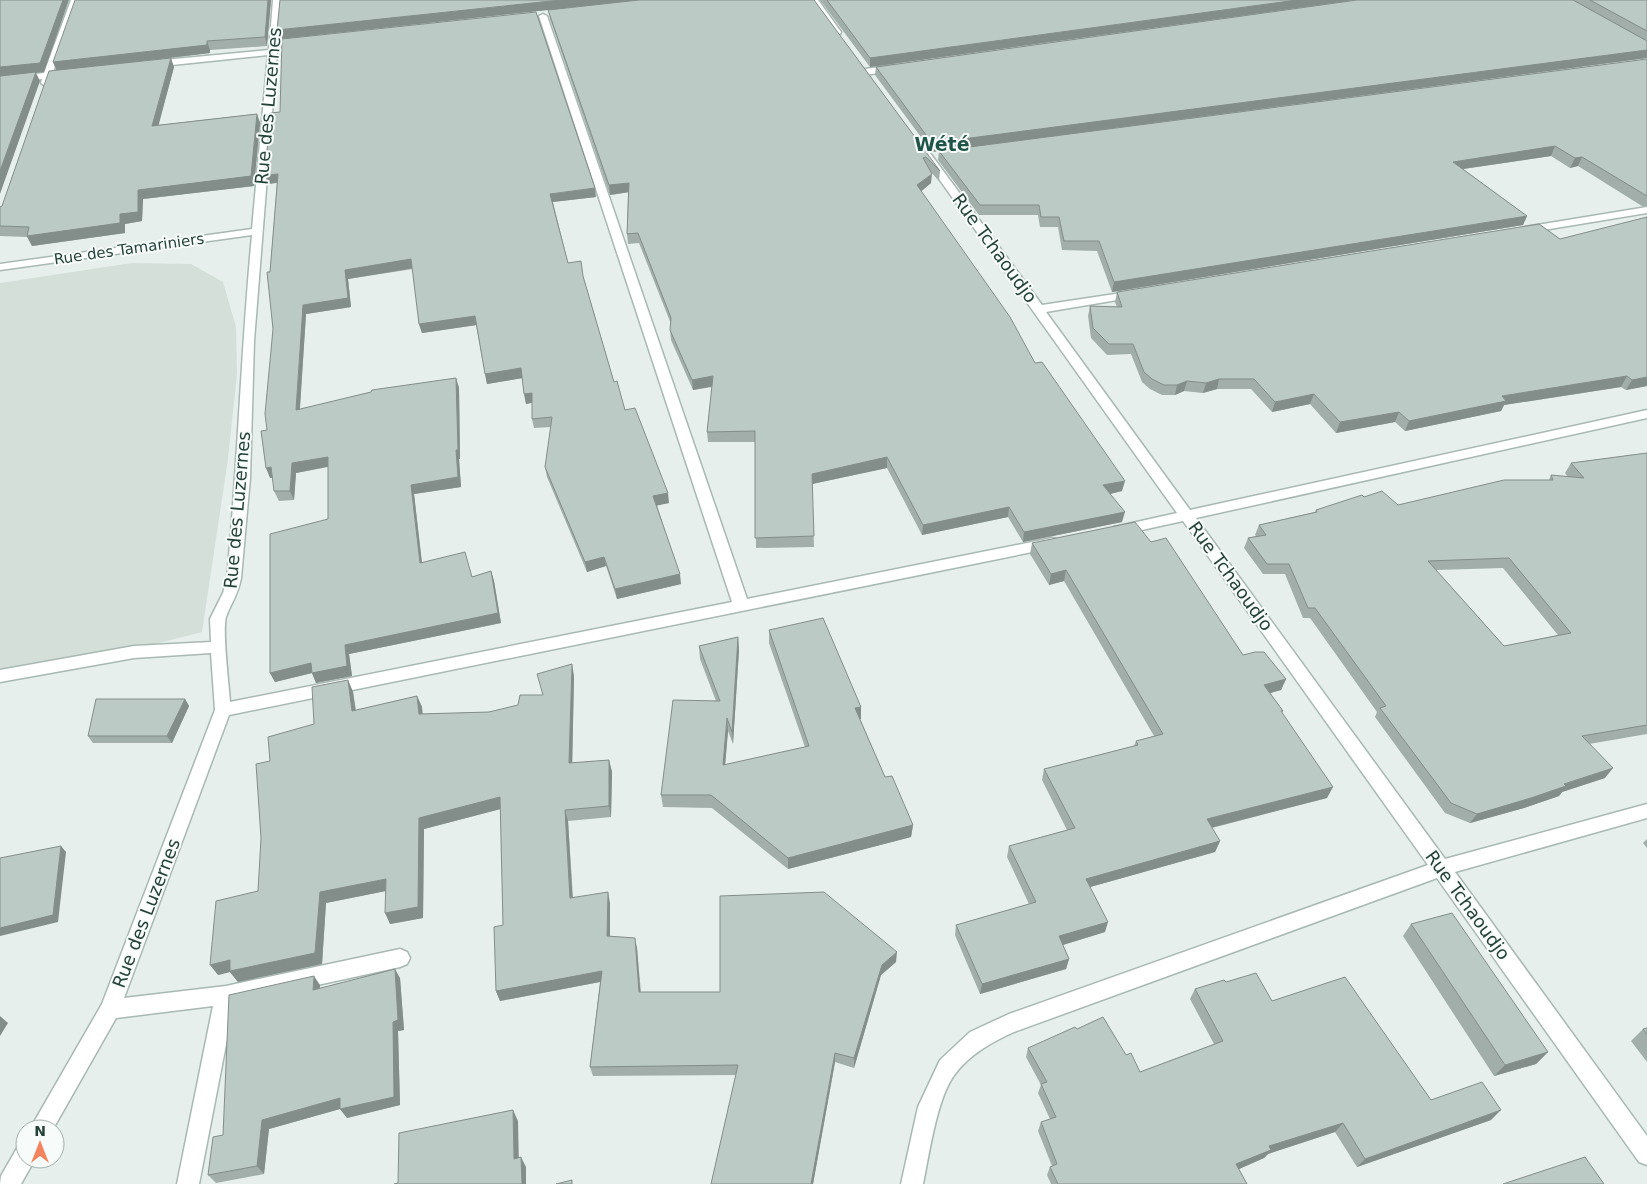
<svg xmlns="http://www.w3.org/2000/svg" width="1647" height="1184" font-family="'DejaVu Sans',sans-serif">
  <style>
    .built { fill: #d4dfda }
    .lines { fill: none; stroke-linecap: round; stroke-linejoin: round }
    .minor-casing { stroke: #a8b8b2; stroke-width: 3 }
    .minor { fill: #fff; fill-rule: evenodd }
    .wall { fill: #a1aea9; fill-rule: evenodd }
    .shaded-wall { fill: #838d89 }
    .building { fill: #bbcac4; stroke: #838d89; fill-rule: evenodd }
    .labels { text-anchor: middle; dominant-baseline: central; stroke-width: 4; stroke-linejoin: round; paint-order: stroke }
    .far-street-label { font-size: 15px; fill: #24423a; stroke: #f7fbf9 }
    .street-label { font-size: 18px; fill: #24423a; stroke: #f7fbf9 }
    .far-district-label { font-size: 19px; font-weight: bold; fill: #1f5548; stroke: #f7fbf9 }
  </style>
  <rect width="100%" height="100%" fill="#e6efeb"/>
  <!-- built -->
  <polygon class="built" points="132,263 191,264 223,282 236,327 237,374 228,459 202,632 136,649 0,673 0,283"/>
  <g class="lines">
    <defs>
      <g id="minor">
        <polygon points="71,0 79,0 53,72 68,70 72,73 71,75 51,78 48,85 45,86 41,83 42,79 0,84 0,78 44,73"/>
        <path d="M 273,0 L 281,0 L 254,341 L 250,478 L 241,578 C 238,595 231,603 226,617 C 222,631 229,685 230,702 L 732,602 L 539,16 L 543,14 L 547,16 L 747,599 L 1052,538 L 1057,539 L 1059,543 L 1057,547 L 1052,548 L 229,715 L 124,998 L 226,986 L 400,949 L 407,952 L 410,958 L 407,964 L 400,967 L 234,1003 L 199,1184 L 177,1184 L 213,1006 L 116,1018 L 53,1129 L 30,1129 L 102,1004 L 215,710 L 211,653 L 134,658 L 0,682 L 0,670 L 134,646 L 211,642 L 210,619 L 223,593 L 227,578 C 238,464 241,349 252,235 L 0,270 L 0,264 L 252,229 L 268,55 L 153,67 L 149,64 L 153,61 L 269,50 Z"/>
        <polygon points="810,0 818,0 841,32 840,34 834,34"/>
        <polygon points="895,65 899,68 898,70 865,75 861,72 865,69"/>
        <path d="M 927,152 L 930,153 L 1042,305 L 1135,291 L 1139,292 L 1141,294 L 1139,296 L 1135,297 L 1046,312 L 1190,510 L 1647,410 L 1647,418 L 1196,518 L 1445,859 L 1647,804 L 1647,818 L 1455,872 L 1647,1136 L 1647,1165 L 1639,1162 L 1437,878 L 1014,1032 C 992,1042 970,1054 955,1074 C 937,1097 929,1155 923,1184 L 901,1184 L 918,1107 L 940,1060 L 970,1032 L 1009,1014 L 1428,865 L 1183,521 L 1119,535 L 1114,533 L 1112,530 L 1114,527 L 1177,513 L 922,155 Z"/>
        <polygon points="1647,207 1647,213 1525,233 1520,230 1525,227"/>
        <polygon points="25,1145 25,1159 35,1159 21,1184 0,1184 1,1176 17,1148"/>
      </g>
    </defs>
    <!-- minor casing -->
    <use href="#minor" class="minor-casing"/>
    <!-- minor -->
    <use href="#minor" class="minor"/>
  </g>
  <!-- wall -->
  <g class="wall">
    <polygon points="271,0 267,46 210,50 210,53 147,61 174,67 158,125 257,114 260,123 254,186 143,199 142,221 125,224 125,233 32,246 27,237 0,236 0,207 2,206 56,70 53,62"/>
    <polygon points="280,0 814,0 940,171 939,181 931,172 931,183 921,191 1035,363 1122,491 1110,494 1122,522 1023,542 1008,517 922,535 887,468 812,484 814,547 756,548 755,442 708,442 707,432 712,387 693,390 671,340 670,330 671,324 639,243 628,244 627,234 628,192 610,195 550,19 548,10 622,2 280,39 277,30"/>
    <polygon points="820,0 1355,0 870,67"/>
    <polygon points="1357,0 1647,0 1647,58 932,152 875,75 876,67"/>
    <polygon points="1647,59 1647,206 1642,206 1578,166 1570,168 1551,156 1463,169 1527,216 1523,225 1112,292 1097,251 1062,250 1058,227 1040,227 1038,215 979,215 938,160 939,151"/>
    <polygon points="265,175 596,197 553,202 568,263 583,276 614,382 625,410 669,503 657,505 681,584 617,599 606,566 587,572 547,477 545,467 551,427 534,428 532,419 532,403 526,404 522,378 487,384 476,325 422,333 419,324 413,269 348,279 351,307 306,314 300,409 456,378 459,388 460,459 459,459 461,487 414,494 422,562 472,577 491,571 494,581 501,623 349,654 352,676 316,683 312,673 275,682 270,673 328,519 328,467 296,473 294,500 279,501 274,491 273,477 270,478 267,430 273,329 270,272 277,183 268,184"/>
    <polygon points="1560,239 1647,386 1626,390 1621,387 1504,405 1501,411 1405,431 1395,422 1336,433 1310,404 1272,412 1251,389 1217,389 1203,393 1184,391 1175,395 1162,395 1150,389 1142,382 1131,354 1107,355 1091,338 1088,316 1090,306 1117,307 1115,302 1117,292"/>
    <path d="M 1647,453 L 1647,734 L 1589,744 L 1605,778 L 1562,792 L 1559,796 L 1524,808 L 1470,823 L 1445,813 L 1375,717 L 1377,712 L 1310,618 L 1303,618 L 1285,574 L 1263,574 L 1244,548 L 1248,538 L 1256,536 L 1255,535 L 1259,525 L 1315,512 L 1316,510 L 1364,497 L 1398,505 L 1549,480 L 1551,475 L 1568,477 L 1565,473 L 1571,463 ZM 1503,568 L 1558,635 L 1504,646 L 1436,570 Z"/>
    <polygon points="1032,543 1286,679 1281,690 1270,693 1283,711 1282,713 1327,798 1212,828 1220,841 1215,852 1090,887 1105,932 1063,945 1069,959 1066,969 980,994 955,935 956,925 1029,904 1007,857 1009,846 1067,830 1042,780 1044,769 1134,746 1136,741 1154,736 1064,581 1049,585 1030,554"/>
    <polygon points="769,630 861,707 861,719 860,719 885,777 913,825 911,837 788,869 712,808 663,807 661,795 716,701 700,659 699,646 738,637 739,650 733,744 728,731 725,765 805,747 769,643"/>
    <polygon points="574,676 572,763 609,760 612,772 611,817 568,821 573,897 610,903 610,936 637,948 641,992 720,992 896,962 881,975 854,1068 835,1062 813,1184 711,1184 736,1075 593,1076 590,1067 600,982 500,1001 496,991 503,925 501,809 424,829 423,918 390,924 385,891 326,903 322,964 238,982 230,972 218,975 258,891 270,761 314,724 348,680 353,692 356,710 417,696 422,707 422,714 489,712 518,705 543,695"/>
    <polygon points="185,699 189,706 172,743 93,743 88,736"/>
    <polygon points="1647,839 1647,848 1643,843"/>
    <polygon points="1411,924 1548,1052 1536,1064 1494,1076 1403,936"/>
    <polygon points="400,978 404,1030 398,1031 400,1105 347,1118 340,1109 269,1129 264,1174 216,1183 208,1175 223,1135 320,985 320,988"/>
    <polygon points="1226,982 1272,1001 1431,1100 1491,1120 1357,1167 1335,1132 1268,1154 1264,1158 1239,1169 1247,1184 1051,1184 1047,1175 1050,1167 1052,1166 1038,1131 1041,1122 1050,1119 1038,1093 1041,1085 1026,1057 1028,1048 1077,1029 1126,1055 1140,1072 1214,1044 1190,999 1195,989"/>
    <polygon points="1647,1028 1647,1062 1631,1041 1643,1029"/>
  </g>
  <!-- shaded-wall -->
  <g class="shaded-wall">
    <polygon points="63,0 69,0 44,72 36,73 40,81 0,194 0,67"/>
    <polygon points="268,0 271,0 267,46 265,37"/>
    <polygon points="561,0 640,0 280,39 277,30"/>
    <polygon points="1297,0 1355,0 870,67 870,58"/>
    <polygon points="207,41 210,50 210,53 57,71 53,62"/>
    <polygon points="1647,50 1647,58 932,152 932,143"/>
    <polygon points="171,58 174,67 156,135 152,126"/>
    <polygon points="257,114 260,123 254,186 143,199 142,221 125,224 125,233 32,246 27,236 120,214 138,190"/>
    <polygon points="1555,146 1551,156 1449,171 1453,162"/>
    <polygon points="1582,157 1578,166 1570,168 1575,158"/>
    <polygon points="278,174 281,182 268,184 265,175"/>
    <polygon points="932,174 931,183 917,195 917,185"/>
    <polygon points="629,183 630,192 610,195 609,185"/>
    <polygon points="595,188 596,197 552,202 550,194"/>
    <polygon points="1527,216 1523,225 1112,292 1114,282"/>
    <polygon points="411,259 414,268 348,279 351,307 306,314 299,420 296,410 303,305 345,270"/>
    <polygon points="475,316 477,325 422,333 419,324"/>
    <polygon points="521,368 523,378 487,384 485,374"/>
    <polygon points="713,376 714,386 693,390 692,380"/>
    <polygon points="1627,376 1621,387 1504,405 1501,411 1405,431 1409,421 1502,396"/>
    <polygon points="1647,377 1647,386 1626,390 1632,380"/>
    <polygon points="456,378 459,388 460,459 459,459 461,487 414,494 423,573 420,563 411,485"/>
    <polygon points="1219,379 1217,389 1203,393 1206,383"/>
    <polygon points="1187,381 1184,391 1175,395 1177,385"/>
    <polygon points="532,393 534,402 526,404 524,394"/>
    <polygon points="1314,394 1310,404 1272,412 1275,402"/>
    <polygon points="1399,412 1395,422 1336,433 1340,422"/>
    <polygon points="328,457 331,466 296,473 294,500 290,491 292,463"/>
    <polygon points="887,457 887,468 812,484 812,474"/>
    <polygon points="271,467 276,477 270,478 266,468"/>
    <polygon points="1125,481 1122,491 1101,496 1103,485"/>
    <polygon points="668,493 669,503 655,506 653,496"/>
    <polygon points="1009,507 1008,517 922,535 923,525"/>
    <polygon points="1125,512 1122,522 1023,542 1024,532"/>
    <polygon points="604,557 606,566 587,572 585,562"/>
    <polygon points="1066,570 1064,581 1049,585 1051,574"/>
    <polygon points="491,571 494,581 501,623 349,654 352,676 316,683 312,673 275,682 270,673 345,645"/>
    <polygon points="680,574 681,584 617,599 615,589"/>
    <polygon points="738,637 739,650 733,744 732,732"/>
    <polygon points="572,664 574,676 572,775 569,763"/>
    <polygon points="1286,679 1281,690 1259,696 1264,685"/>
    <polygon points="348,680 353,692 357,723 352,711"/>
    <polygon points="417,696 422,707 424,726 419,714"/>
    <polygon points="185,699 189,706 172,743 167,736"/>
    <polygon points="861,707 861,719 854,721 855,708"/>
    <polygon points="727,718 728,731 724,778 723,765"/>
    <polygon points="609,760 612,772 611,817 609,806"/>
    <polygon points="1613,768 1605,778 1562,792 1559,796 1524,808 1470,823 1477,814"/>
    <polygon points="1333,787 1327,798 1202,830 1207,819"/>
    <polygon points="500,797 504,808 424,829 423,918 390,924 385,913 419,818"/>
    <polygon points="565,810 568,821 573,908 570,898"/>
    <polygon points="913,825 911,837 788,869 788,858"/>
    <polygon points="1220,841 1215,852 1083,889 1086,879"/>
    <polygon points="61,846 66,852 58,922 0,936 0,928"/>
    <polygon points="386,879 391,890 326,903 322,964 238,982 230,972 218,975 210,965 320,892"/>
    <polygon points="608,892 610,903 610,946 607,936"/>
    <polygon points="1108,922 1105,932 1056,947 1059,936"/>
    <polygon points="635,938 637,948 641,1002 639,992"/>
    <polygon points="897,952 896,962 881,975 854,1068 854,1058 882,965"/>
    <polygon points="1069,959 1066,969 980,994 982,984"/>
    <polygon points="395,969 400,978 404,1030 398,1031 400,1105 347,1118 340,1109 393,1022"/>
    <polygon points="602,971 605,981 500,1001 496,991"/>
    <polygon points="314,976 320,985 319,999 313,990"/>
    <polygon points="0,1016 8,1023 0,1036"/>
    <polygon points="1548,1052 1536,1064 1494,1076 1505,1065"/>
    <polygon points="835,1053 835,1062 813,1184 811,1184"/>
    <polygon points="340,1098 347,1107 269,1129 264,1174 257,1166 262,1120"/>
    <polygon points="513,1110 518,1121 519,1169 514,1159"/>
    <polygon points="1501,1110 1491,1120 1357,1167 1365,1159"/>
    <polygon points="1343,1123 1335,1132 1268,1154 1264,1158 1230,1173 1236,1164 1269,1146"/>
    <polygon points="521,1157 526,1167 526,1184 522,1184"/>
  </g>
  <!-- building -->
  <g class="building">
    <polygon points="0,0 63,0 40,63 0,67"/>
    <polygon points="75,0 268,0 265,37 207,41 207,45 53,62"/>
    <polygon points="280,0 561,0 277,30"/>
    <polygon points="639,0 814,0 940,171 926,157 923,158 932,174 917,185 1010,317 1035,363 1042,362 1125,481 1103,485 1125,512 1024,532 1009,507 923,525 887,457 812,474 814,536 755,538 755,431 707,432 713,376 692,380 670,330 671,318 638,233 627,234 629,183 609,185 548,10"/>
    <polygon points="827,0 1297,0 870,58"/>
    <polygon points="1357,0 1573,0 1647,41 1647,50 932,143 876,67"/>
    <polygon points="1590,0 1647,0 1647,31"/>
    <polygon points="536,12 595,188 550,194 568,263 581,261 583,276 614,382 617,381 625,410 635,408 668,493 653,496 680,574 615,589 604,557 585,562 545,467 552,417 532,419 532,393 524,394 521,368 485,374 475,316 419,324 411,259 345,270 348,298 303,305 296,410 371,392 372,390 456,378 458,450 456,450 458,477 411,485 420,563 465,552 472,577 491,571 498,613 345,645 347,666 312,673 311,663 270,673 270,534 328,519 328,457 292,463 290,491 274,491 271,467 266,468 261,431 267,430 265,414 273,329 267,272 270,272 278,174 265,175 270,113 280,112 282,39"/>
    <polygon points="171,58 152,126 257,114 251,176 138,190 138,212 120,214 120,223 27,236 29,227 0,226 0,207 2,206 49,71"/>
    <polygon points="1647,59 1647,196 1582,157 1575,158 1555,146 1453,162 1527,216 1114,282 1099,241 1064,241 1059,217 1041,217 1039,205 980,205 939,151"/>
    <polygon points="36,72 0,171 0,76"/>
    <polygon points="1647,217 1647,377 1632,380 1627,376 1502,396 1506,401 1409,421 1399,412 1340,422 1314,394 1275,402 1254,379 1219,379 1206,383 1187,381 1177,385 1164,385 1152,379 1144,372 1133,344 1109,344 1093,328 1090,306 1122,307 1117,292 1539,224 1560,239"/>
    <path d="M 1647,453 L 1647,725 L 1582,736 L 1613,768 L 1564,784 L 1566,786 L 1531,798 L 1477,814 L 1451,803 L 1380,708 L 1386,706 L 1315,608 L 1308,608 L 1289,564 L 1267,564 L 1248,538 L 1266,535 L 1259,525 L 1317,512 L 1316,510 L 1362,495 L 1364,497 L 1382,491 L 1398,505 L 1504,480 L 1553,480 L 1551,475 L 1584,478 L 1571,463 ZM 1509,558 L 1571,633 L 1504,646 L 1428,561 Z"/>
    <polygon points="1135,522 1151,542 1166,538 1243,655 1255,652 1264,652 1286,679 1264,685 1283,711 1281,711 1333,787 1207,819 1220,841 1086,879 1108,922 1059,936 1069,959 982,984 956,925 1036,902 1009,846 1075,828 1044,769 1138,745 1136,741 1163,734 1066,570 1051,574 1032,543"/>
    <polygon points="823,618 861,707 855,708 885,777 892,776 913,825 788,858 711,795 661,795 673,700 720,701 699,646 738,637 732,732 727,718 723,765 809,746 769,630"/>
    <polygon points="572,664 569,763 609,760 609,806 565,810 570,898 608,892 607,936 635,938 639,992 720,992 720,896 824,892 897,952 882,965 854,1058 835,1053 811,1184 711,1184 738,1065 590,1067 602,971 496,991 494,927 503,925 500,797 419,818 418,907 385,913 386,879 320,892 315,953 230,971 230,960 210,965 216,901 258,891 261,838 256,764 270,761 268,737 314,724 312,687 348,680 352,711 417,696 419,714 489,712 518,705 520,695 543,695 537,674"/>
    <polygon points="96,699 185,699 167,736 88,736"/>
    <polygon points="61,846 53,915 0,928 0,858"/>
    <polygon points="1452,913 1548,1052 1505,1065 1411,924"/>
    <polygon points="395,969 398,1020 393,1022 394,1097 340,1109 340,1098 262,1120 257,1166 208,1175 213,1137 223,1135 229,995 314,976 313,990"/>
    <polygon points="1256,973 1272,1001 1345,977 1431,1100 1482,1082 1501,1110 1365,1159 1343,1123 1269,1146 1271,1150 1236,1164 1247,1184 1058,1184 1050,1167 1057,1164 1041,1122 1056,1117 1041,1084 1047,1082 1028,1048 1075,1027 1077,1029 1103,1017 1126,1055 1131,1053 1140,1072 1223,1041 1195,989 1224,980 1226,982"/>
    <polygon points="1647,1028 1647,1034 1643,1029"/>
    <polygon points="513,1110 514,1159 521,1157 522,1184 394,1184 398,1183 399,1133"/>
    <polygon points="1585,1157 1604,1184 1503,1184"/>
    <polygon points="572,1180 572,1184 556,1184"/>
  </g>
  <g class="labels">
    <!-- far-street labels -->
    <g class="far-street-label">
      <text transform="translate(129 249) rotate(-8)">Rue des Tamariniers</text>
    </g>
    <!-- street labels -->
    <g class="street-label">
      <text transform="translate(268 106) rotate(-85)">Rue des Luzernes</text>
      <text transform="translate(995 248) rotate(54)">Rue Tchaoudjo</text>
      <text transform="translate(237 510) rotate(-85)">Rue des Luzernes</text>
      <text transform="translate(1231 576) rotate(54)">Rue Tchaoudjo</text>
      <text transform="translate(1468 905) rotate(54)">Rue Tchaoudjo</text>
      <text transform="translate(146 913) rotate(-69)">Rue des Luzernes</text>
    </g>
    <!-- far-district labels -->
    <g class="far-district-label">
      <text x="942" y="144">Wété</text>
    </g>
  </g>
  <!-- north arrow -->
  <g transform="translate(40 1144)"><circle r="24" fill="#f7fbf9" stroke="#a3b1ad"/>
  <path d="M0-4L9 19L0 12L-9 19Z" fill="#f4845f"/>
  <text y="-8" font-size="14" font-weight="bold" text-anchor="middle" fill="#24423a">N</text>
  </g>
</svg>
